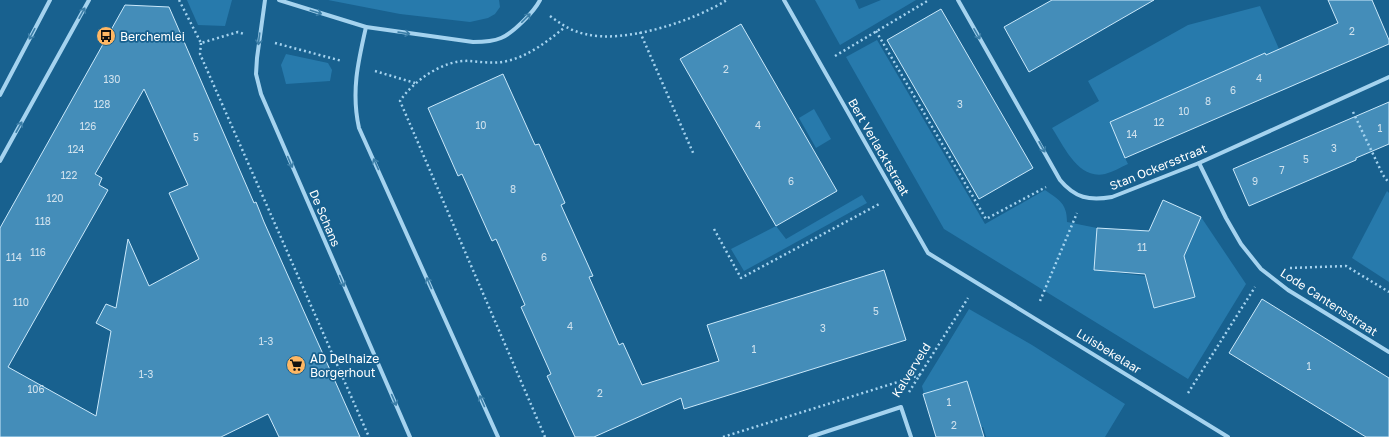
<svg xmlns="http://www.w3.org/2000/svg" width="1389" height="437" font-family="'Golos Text',sans-serif">
  <style>
    .green { fill: #277aac }
    .building { fill: #448db9; stroke: #cbe9fb; fill-rule: evenodd }
    .lines { fill: none; stroke-linecap: round; stroke-linejoin: round }
    .path { stroke: #a5d3ef; stroke-width: 2.5; stroke-dasharray: 2 3; stroke-linecap: butt }
    .minor { stroke: #a5d3ef; stroke-width: 4 }
    .oneway { stroke: #3b7ea7 }
    .labels { text-anchor: middle; dominant-baseline: central; stroke-width: 3.5; stroke-linejoin: round; paint-order: stroke }
    .number-label { font-size: 10px; fill: #d0e2ee }
    .poi-label { font-size: 12px; fill: #fff; stroke: #18618f; text-anchor: start }
    .street-label { font-size: 12px; fill: #fff; stroke: #18618f }
  </style>
  <rect width="100%" height="100%" fill="#18618f"/>
  <!-- green -->
  <g class="green">
    <polygon points="187,0 232,0 225,26 198,25"/>
    <polygon points="328,0 499,0 500,7 495,14 488,18 470,22 400,14"/>
    <polygon points="815,0 855,0 859,9 881,0 916,0 840,45"/>
    <path d="M 1260,6 L 1295,85 L 1282,91 L 1265,53 L 1125,158 L 1128,164 C 1121,167 1113,172 1105,174 C 1078,180 1064,146 1052,128 L 1099,101 L 1088,81 L 1188,25 Z"/>
    <path d="M 877,40 L 985,224 L 1045,190 C 1059,200 1067,203 1067,222 L 1097,228 L 1094,270 L 1145,276 L 1154,308 L 1195,297 L 1184,256 L 1201,217 L 1246,284 L 1188,379 L 944,229 L 846,57 Z"/>
    <polygon points="286,54 328,63 332,70 330,81 286,84 281,65"/>
    <polygon points="814,109 831,139 816,148 799,118"/>
    <polygon points="1387,191 1389,193 1389,282 1352,258"/>
    <polygon points="862,195 867,203 744,271 731,249 776,226 786,239"/>
    <polygon points="969,309 1032,345 1125,404 1105,437 986,437 983,427 977,428 967,381 924,394 922,386"/>
  </g>
  <!-- building -->
  <g class="building">
    <polygon points="1052,0 1154,0 1029,72 1004,27"/>
    <polygon points="1328,0 1372,0 1389,40 1389,44 1125,158 1110,122 1265,53 1266,55 1338,23"/>
    <path d="M 125,5 L 169,7 L 254,203 L 256,202 L 264,222 L 360,437 L 279,437 L 268,414 L 221,437 L 0,437 L 0,228 ZM 144,89 L 188,185 L 169,193 L 199,259 L 149,286 L 128,239 L 116,308 L 106,304 L 96,323 L 111,331 L 96,416 L 8,367 L 108,190 L 99,185 L 102,178 L 95,174 Z"/>
    <polygon points="941,9 1033,168 979,199 887,40"/>
    <polygon points="741,24 837,191 776,226 680,59"/>
    <polygon points="503,74 535,145 539,144 565,203 561,205 593,276 589,277 619,345 623,343 642,385 719,361 707,325 884,270 906,340 684,409 681,398 594,437 575,437 547,376 551,374 521,307 525,305 496,239 492,241 462,174 458,176 428,108"/>
    <polygon points="1389,102 1389,144 1356,158 1356,160 1249,206 1233,169"/>
    <polygon points="1163,200 1201,217 1184,256 1195,297 1154,308 1145,274 1094,270 1097,228 1149,231"/>
    <polygon points="1262,299 1389,378 1389,437 1366,437 1229,353"/>
    <polygon points="967,381 984,437 936,437 923,394"/>
  </g>
  <g class="lines">
    <!-- path -->
    <g class="path">
      <polyline points="179,0 201,43 238,32 244,34"/>
      <path d="M 550,16 C 561,24 571,31 585,34 C 625,44 693,21 727,0"/>
      <polyline points="876,31 986,219 1046,187"/>
      <polyline points="640,32 694,155"/>
      <polyline points="201,43 200,54 369,437"/>
      <polyline points="275,43 342,61"/>
      <polyline points="835,56 929,0"/>
      <polyline points="375,71 415,83"/>
      <polyline points="1353,112 1383,175 1389,183"/>
      <polyline points="714,229 741,278 881,203"/>
      <polyline points="1290,268 1346,266 1389,292"/>
      <polyline points="1040,301 1077,213"/>
      <polyline points="909,392 968,298"/>
      <polyline points="1188,393 1255,287"/>
      <path d="M 545,437 L 400,101 C 413,81 444,59 470,61 C 482,62 494,64 507,61 C 529,56 548,41 565,27"/>
      <polyline points="723,437 920,375"/>
    </g>
    <!-- minor -->
    <g class="minor">
      <polyline points="265,0 257,58 256,74 261,94 410,437"/>
      <path d="M 279,0 L 366,27 L 473,42 C 482,42 492,42 501,38 C 513,33 534,12 540,0"/>
      <polyline points="784,0 928,253 1228,437"/>
      <path d="M 958,0 L 1060,180 C 1075,198 1089,201 1112,197 L 1199,163 L 1389,77"/>
      <path d="M 366,27 C 358,62 351,92 359,128 L 498,437"/>
      <polyline points="0,95 50,0"/>
      <polyline points="0,161 89,0"/>
      <polyline points="1199,163 1226,218 1241,244 1261,269 1288,290 1389,352"/>
      <polyline points="810,437 901,407 911,437"/>
    </g>
  </g>
  <!-- one-way arrows -->
  <defs><path id="oneway-shaft" d="M-6 0H5M1.5-3L5.5 0L1.5 3" fill="none" stroke-width="1.6" stroke-linecap="round" stroke-linejoin="round"/></defs>
  <g class="oneway">
    <use href="#oneway-shaft" transform="translate(316 12) rotate(18)"/>
    <use href="#oneway-shaft" transform="translate(82 13) rotate(-61)"/>
    <use href="#oneway-shaft" transform="translate(526 18) rotate(-45)"/>
    <use href="#oneway-shaft" transform="translate(404 33) rotate(8)"/>
    <use href="#oneway-shaft" transform="translate(32 34) rotate(118)"/>
    <use href="#oneway-shaft" transform="translate(977 34) rotate(60)"/>
    <use href="#oneway-shaft" transform="translate(259 39) rotate(97)"/>
    <use href="#oneway-shaft" transform="translate(19 127) rotate(-61)"/>
    <use href="#oneway-shaft" transform="translate(1042 147) rotate(61)"/>
    <use href="#oneway-shaft" transform="translate(290 162) rotate(67)"/>
    <use href="#oneway-shaft" transform="translate(376 164) rotate(-114)"/>
    <use href="#oneway-shaft" transform="translate(342 281) rotate(67)"/>
    <use href="#oneway-shaft" transform="translate(429 283) rotate(-114)"/>
    <use href="#oneway-shaft" transform="translate(394 400) rotate(67)"/>
    <use href="#oneway-shaft" transform="translate(482 401) rotate(-114)"/>
  </g>
  <!-- icons -->
  <defs>
    <symbol id="bus-disc" viewBox="-11 -11 22 22"><circle r="9.5" fill="#ffb763" stroke="#18618f"/><path d="M-5-6H5V4H4V6H2V4H-2V6H-4V4H-5ZM-3.5-4V0h7V-4ZM-3.5 1.2v1.5H-2V1.2ZM2 1.2v1.5H3.5V1.2Z" fill="#111"/></symbol>
    <symbol id="supermarket-disc" viewBox="-11 -11 22 22"><circle r="9.5" fill="#ffb763" stroke="#18618f"/><path d="M-6-5.5h2.5l.6 2H6L4.5 2H-2.5L-4.4-4H-6ZM-1.5 3.2a1.3 1.3 0 1 0 .1 0ZM3 3.2a1.3 1.3 0 1 0 .1 0Z" fill="#111"/></symbol>
  </defs>
  <g fill-rule="evenodd">
    <use href="#bus-disc" x="95" y="25" width="22" height="22"/>
    <use href="#supermarket-disc" x="285" y="354" width="22" height="22"/>
  </g>
  <g class="labels">
    <!-- number labels -->
    <g class="number-label">
      <text x="1352" y="31">2</text>
      <text x="726" y="69">2</text>
      <text x="1259" y="78">4</text>
      <text x="112" y="79">130</text>
      <text x="1233" y="90">6</text>
      <text x="1208" y="101">8</text>
      <text x="102" y="104">128</text>
      <text x="960" y="104">3</text>
      <text x="1184" y="111">10</text>
      <text x="1159" y="122">12</text>
      <text x="481" y="125">10</text>
      <text x="758" y="125">4</text>
      <text x="88" y="126">126</text>
      <text x="1380" y="128">1</text>
      <text x="1132" y="134">14</text>
      <text x="196" y="137">5</text>
      <text x="1334" y="148">3</text>
      <text x="76" y="149">124</text>
      <text x="1306" y="159">5</text>
      <text x="1282" y="170">7</text>
      <text x="69" y="175">122</text>
      <text x="791" y="181">6</text>
      <text x="1255" y="181">9</text>
      <text x="513" y="189">8</text>
      <text x="55" y="198">120</text>
      <text x="43" y="221">118</text>
      <text x="1142" y="247">11</text>
      <text x="38" y="252">116</text>
      <text x="14" y="257">114</text>
      <text x="544" y="257">6</text>
      <text x="21" y="302">110</text>
      <text x="876" y="311">5</text>
      <text x="570" y="326">4</text>
      <text x="823" y="328">3</text>
      <text x="266" y="341">1-3</text>
      <text x="754" y="349">1</text>
      <text x="1309" y="366">1</text>
      <text x="146" y="374">1-3</text>
      <text x="36" y="389">106</text>
      <text x="600" y="393">2</text>
      <text x="949" y="402">1</text>
      <text x="954" y="425">2</text>
    </g>
    <!-- poi labels -->
    <g class="poi-label">
      <text x="120" y="36">Berchemlei</text>
      <text x="310" y="358">AD Delhaize<tspan x="310" dy="14">Borgerhout</tspan></text>
    </g>
    <!-- street labels -->
    <g class="street-label">
      <text transform="translate(879 147) rotate(60)">Bert Verlacktstraat</text>
      <text transform="translate(1158 167) rotate(-22)">Stan Ockersstraat</text>
      <text transform="translate(325 218) rotate(67)">De Schans</text>
      <text transform="translate(1329 302) rotate(33)">Lode Cantensstraat</text>
      <text transform="translate(1109 351) rotate(32)">Luisbekelaar</text>
      <text transform="translate(911 370) rotate(-58)">Kalverveld</text>
    </g>
  </g>
</svg>
